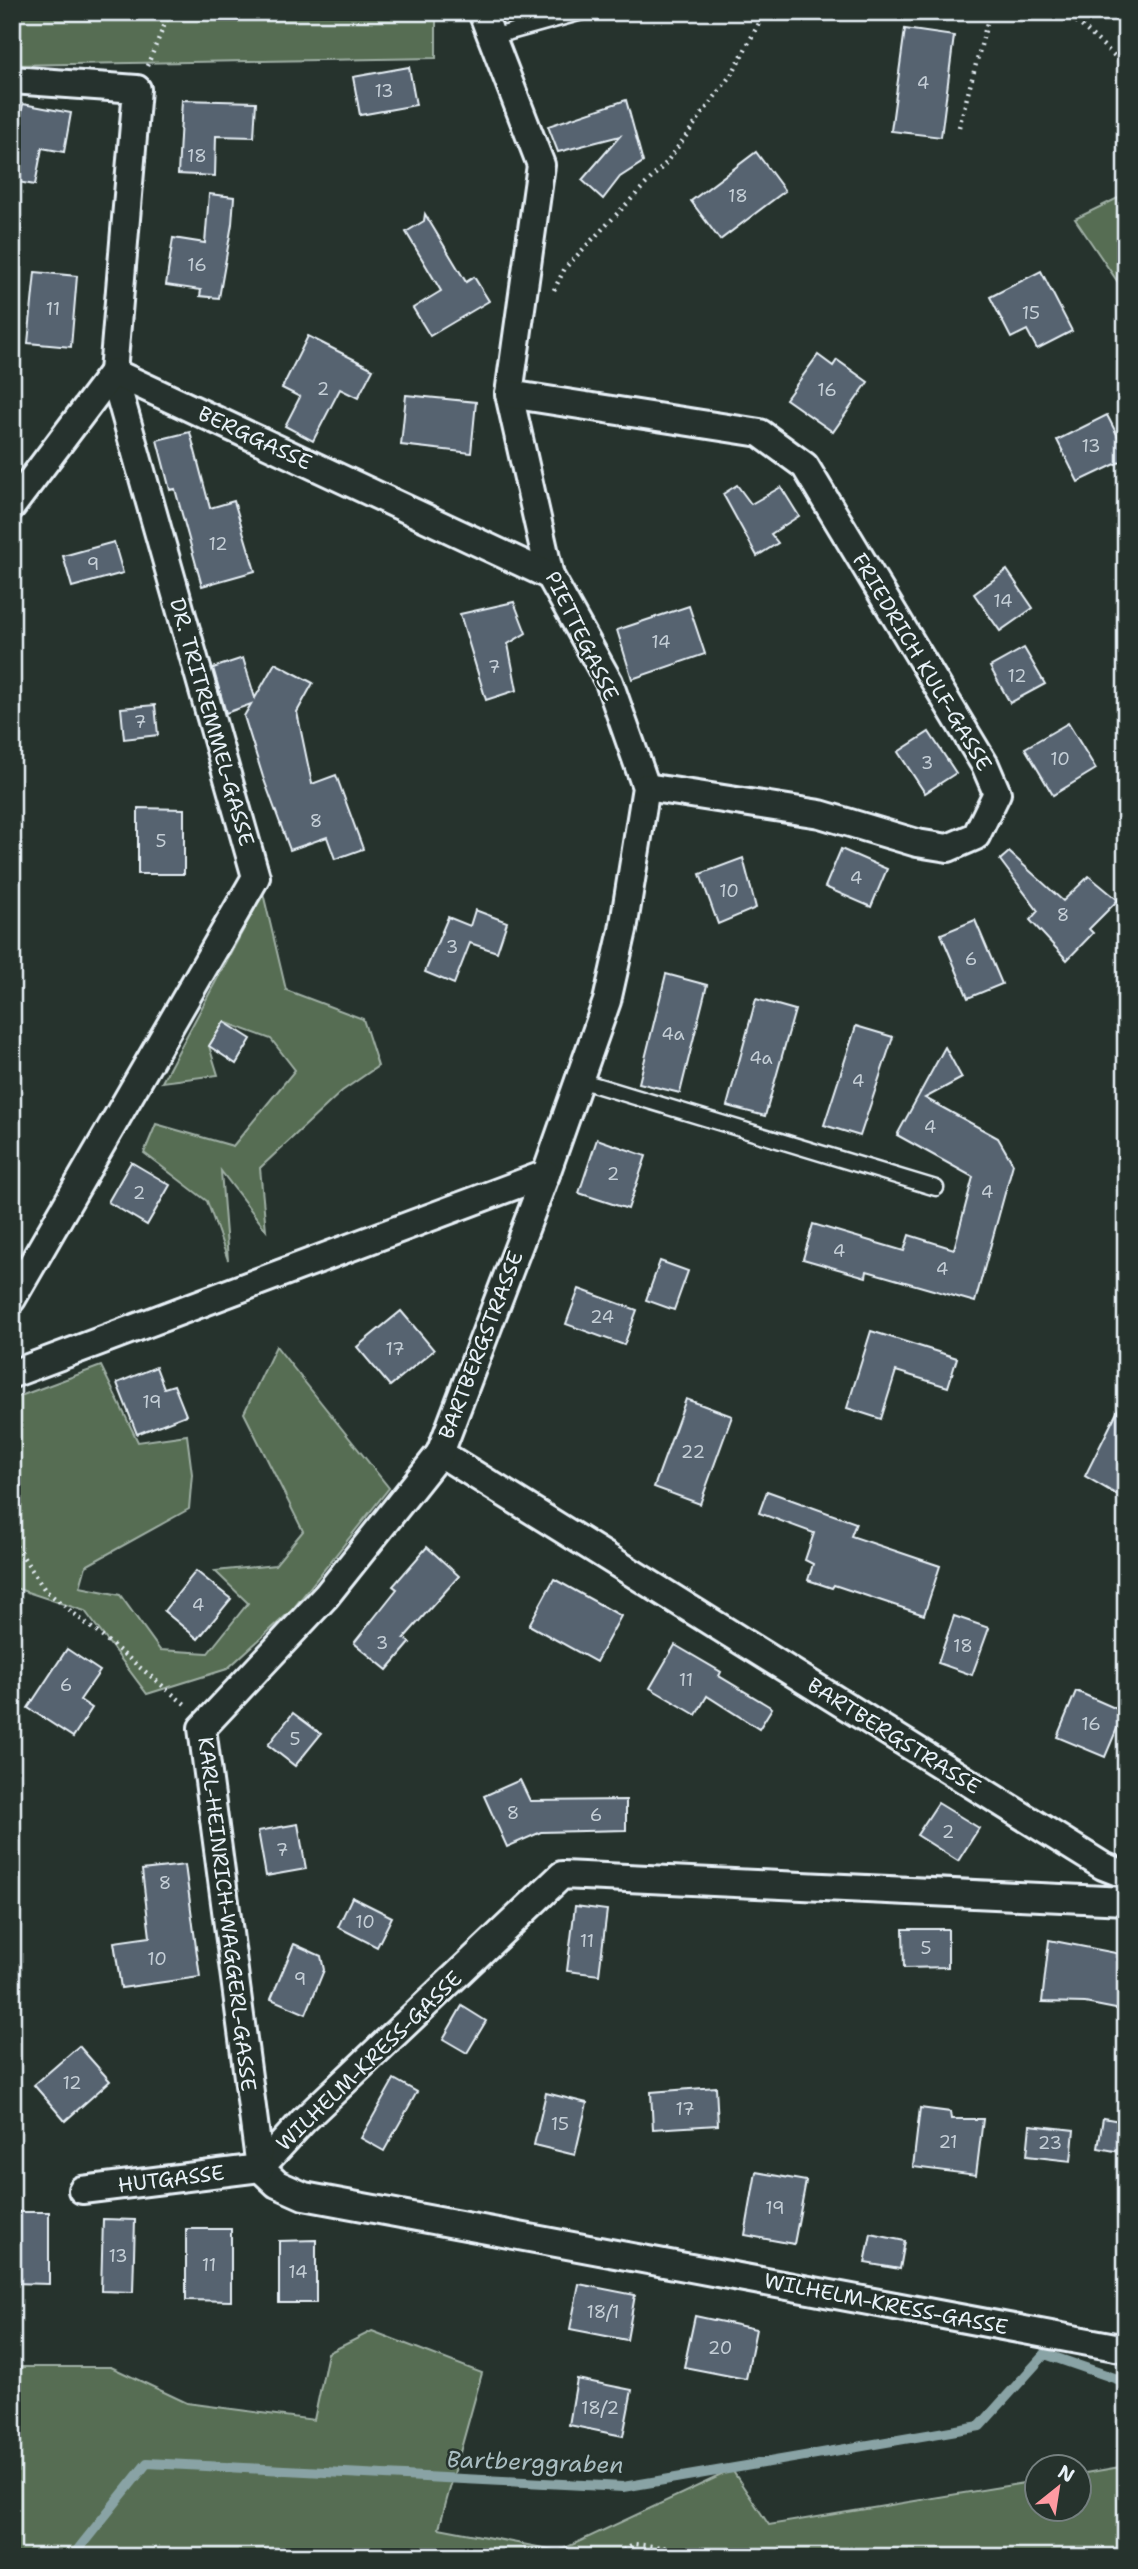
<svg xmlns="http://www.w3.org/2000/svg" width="1138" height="2569" font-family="'Shantell Sans',sans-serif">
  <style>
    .green { fill: #566d52; stroke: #9fafa5; stroke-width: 2 }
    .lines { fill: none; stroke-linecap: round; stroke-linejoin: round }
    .stream { stroke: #89a3a5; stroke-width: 10 }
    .building { fill: #566370; stroke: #e8f1f8; stroke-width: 2 }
    .service-casing { stroke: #e8f1f8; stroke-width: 19 }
    .minor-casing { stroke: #e8f1f8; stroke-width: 32 }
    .path { stroke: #e8f1f8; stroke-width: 4.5; stroke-dasharray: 2 5; stroke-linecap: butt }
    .service { stroke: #26332d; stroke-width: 14 }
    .minor { stroke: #26332d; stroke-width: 26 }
    .labels { text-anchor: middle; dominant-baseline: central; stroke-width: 5; stroke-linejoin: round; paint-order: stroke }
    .number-label { font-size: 18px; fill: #c4ced6 }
    .street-label { font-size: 21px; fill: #e8f1f8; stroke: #26332d }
    .water-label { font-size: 23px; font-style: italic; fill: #a9bdc1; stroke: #26332d }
  </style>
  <rect width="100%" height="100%" fill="#26332d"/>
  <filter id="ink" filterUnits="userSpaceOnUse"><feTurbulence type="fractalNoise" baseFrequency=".0143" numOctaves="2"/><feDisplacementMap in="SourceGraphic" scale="14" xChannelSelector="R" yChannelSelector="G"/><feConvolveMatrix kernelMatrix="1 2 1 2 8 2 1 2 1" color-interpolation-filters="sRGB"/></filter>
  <g filter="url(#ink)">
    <!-- green -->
    <g class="green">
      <polygon points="12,12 436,12 436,58 12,65"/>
      <polygon points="1126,194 1126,294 1075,219"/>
      <polygon points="263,893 286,990 363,1019 378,1066 342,1091 260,1168 266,1230 221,1171 228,1260 207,1201 144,1153 156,1124 233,1146 295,1070 271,1039 224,1022 209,1046 218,1075 162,1082"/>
      <polygon points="276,1346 389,1488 292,1610 227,1669 147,1694 85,1611 12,1587 12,1399 101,1366 138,1442 187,1435 192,1474 189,1509 86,1566 80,1587 120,1595 160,1650 208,1653 248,1603 215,1571 275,1565 303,1531 244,1413"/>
      <polygon points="372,2331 482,2373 439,2528 559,2551 732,2470 769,2525 1036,2481 1036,2510 1078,2510 1079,2474 1126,2466 1126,2557 12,2557 12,2367 111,2367 187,2403 314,2420 328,2353"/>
    </g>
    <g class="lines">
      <!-- stream -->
      <polyline class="stream" points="72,2557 147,2463 623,2487 980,2426 1045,2354 1126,2382"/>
    </g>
    <!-- building -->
    <g class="building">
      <polygon points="905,29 954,36 941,137 891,131"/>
      <polygon points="409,67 416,105 360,115 353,77"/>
      <polygon points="182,100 256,102 254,137 216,136 215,176 178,174"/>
      <polygon points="626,100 643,162 620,177 603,199 582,180 620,136 558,152 548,126"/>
      <polygon points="23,104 71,113 64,152 42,148 35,185 12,181 12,141 16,142"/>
      <polygon points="756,152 785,191 720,240 691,201"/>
      <polygon points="209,194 234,197 232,224 219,298 200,296 201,290 166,285 173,238 205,243"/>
      <polygon points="425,214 466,282 474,277 489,301 430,336 413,308 441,291 406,232 424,221"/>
      <polygon points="1041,271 1072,331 1037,349 1027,330 1011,338 990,297"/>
      <polygon points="35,272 77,276 71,347 28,343"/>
      <polygon points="308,336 373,369 358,398 340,389 313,441 285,426 300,397 282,388"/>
      <polygon points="818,355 833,366 837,360 868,382 833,432 786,399"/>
      <polygon points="406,395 476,402 471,453 401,445"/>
      <polygon points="1107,415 1126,452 1126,459 1078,482 1057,440"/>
      <polygon points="190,432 210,508 234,501 255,571 202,586 175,489 170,490 157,440"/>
      <polygon points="737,485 751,504 781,487 799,516 771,534 778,543 757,556 723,494"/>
      <polygon points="114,542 123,573 72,587 63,556"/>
      <polygon points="1007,570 1033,608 1000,631 974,594"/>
      <polygon points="514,602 526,633 508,644 517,690 486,700 460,614"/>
      <polygon points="689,606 705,654 632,679 617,630"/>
      <polygon points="1024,648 1045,684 1010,703 990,667"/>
      <polygon points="243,658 255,698 275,663 313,683 297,712 312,784 336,775 363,849 335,859 327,837 290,850 263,777 244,716 251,704 226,713 213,668"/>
      <polygon points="155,705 158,735 124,739 121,708"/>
      <polygon points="1068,723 1096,769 1053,795 1025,748"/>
      <polygon points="929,732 956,773 925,793 898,752"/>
      <polygon points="138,808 184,809 184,874 138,874"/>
      <polygon points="841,849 887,869 871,907 825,887"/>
      <polygon points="1009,852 1063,901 1089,876 1118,900 1089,929 1093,933 1067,960 1030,920 1038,911 1000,860"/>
      <polygon points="743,858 756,908 718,924 700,874"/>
      <polygon points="475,910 507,922 497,952 470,943 454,984 425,972 448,917 470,926"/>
      <polygon points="975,920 1002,984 968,998 941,934"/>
      <polygon points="666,974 707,985 680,1093 639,1083"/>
      <polygon points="756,999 795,1010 765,1116 727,1106"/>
      <polygon points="224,1022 251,1039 236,1064 209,1046"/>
      <polygon points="856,1026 893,1037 860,1136 824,1125"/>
      <polygon points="945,1047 962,1078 925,1098 998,1138 1013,1164 975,1302 867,1271 866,1277 803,1259 813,1224 904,1251 909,1235 954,1249 973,1177 897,1135"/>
      <polygon points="597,1139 646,1156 628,1209 579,1193"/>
      <polygon points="131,1162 170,1185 147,1225 108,1202"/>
      <polygon points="660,1261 688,1271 674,1310 646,1300"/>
      <polygon points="579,1289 637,1310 624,1345 566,1324"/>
      <polygon points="401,1311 434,1350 390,1386 357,1347"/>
      <polygon points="871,1331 957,1358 948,1387 896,1371 881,1419 847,1408"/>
      <polygon points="156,1367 164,1388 174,1385 186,1415 137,1434 117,1383"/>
      <polygon points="1126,1394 1126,1500 1085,1476"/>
      <polygon points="686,1399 732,1416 700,1504 654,1487"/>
      <polygon points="767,1491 856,1523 851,1536 940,1566 924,1615 834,1585 832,1588 808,1580 813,1564 805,1560 814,1533 759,1513"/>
      <polygon points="427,1547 459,1576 404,1638 410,1643 387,1670 354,1643 397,1589 393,1586"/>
      <polygon points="196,1571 231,1599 198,1639 164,1611"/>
      <polygon points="554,1579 621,1616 596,1662 529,1625"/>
      <polygon points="954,1616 989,1628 972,1675 938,1663"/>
      <polygon points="675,1645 721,1672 719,1676 772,1708 759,1729 707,1696 696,1715 650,1688"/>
      <polygon points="67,1649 100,1671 80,1700 92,1708 73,1737 28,1708"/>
      <polygon points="1076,1691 1124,1712 1105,1757 1057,1737"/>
      <polygon points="293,1713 321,1734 295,1766 268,1745"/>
      <polygon points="520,1780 530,1801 626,1800 626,1830 541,1832 507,1847 484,1796"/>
      <polygon points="938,1803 979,1828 958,1861 917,1835"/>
      <polygon points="298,1824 306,1869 266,1876 258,1831"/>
      <polygon points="185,1865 200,1977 121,1988 114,1942 150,1937 142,1870"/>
      <polygon points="352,1897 392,1917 377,1947 338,1927"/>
      <polygon points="575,1906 607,1910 599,1975 567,1971"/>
      <polygon points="903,1929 948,1929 948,1967 904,1968"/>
      <polygon points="1049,1940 1126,1955 1126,2011 1085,2003 1042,2002"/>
      <polygon points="294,1944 321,1956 324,1970 306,2014 271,1999"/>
      <polygon points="462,2006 486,2021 467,2053 443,2039"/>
      <polygon points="79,2046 110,2081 65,2121 34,2085"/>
      <polygon points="394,2079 417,2092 384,2151 361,2138"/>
      <polygon points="716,2087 718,2125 653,2129 651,2092"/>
      <polygon points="546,2093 587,2103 575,2155 534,2145"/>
      <polygon points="920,2108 950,2112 951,2119 983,2119 976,2175 913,2167"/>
      <polygon points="1103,2118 1126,2122 1126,2153 1098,2148"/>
      <polygon points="1030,2125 1074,2130 1071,2161 1027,2156"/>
      <polygon points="756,2172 806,2181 794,2244 745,2235"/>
      <polygon points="12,2212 49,2212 49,2284 12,2283"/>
      <polygon points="103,2219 135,2220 133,2292 101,2291"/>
      <polygon points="186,2229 231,2229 231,2301 186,2300"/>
      <polygon points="871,2234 905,2241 900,2269 865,2263"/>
      <polygon points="316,2240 316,2303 279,2303 279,2241"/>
      <polygon points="579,2284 635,2295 627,2340 570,2329"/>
      <polygon points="695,2316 756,2329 746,2379 684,2367"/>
      <polygon points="577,2379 632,2390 623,2436 569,2425"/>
    </g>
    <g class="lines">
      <defs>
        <g id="service">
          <polyline points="492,37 582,12"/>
          <polyline points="579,1080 936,1188"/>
        </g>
        <g id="minor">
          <polyline points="482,12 541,165 509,394 550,576 609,682 646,787 623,930 607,1001 546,1174"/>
          <polyline points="12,80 137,89 113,372 256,877 12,1299"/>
          <polyline points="509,394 760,433 805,466 985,765 997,793 976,836 948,848 917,843 820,814 646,787"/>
          <polyline points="12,506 113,372 550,576"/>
          <polyline points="12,1374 546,1174 440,1453 1103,1866 1126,1875"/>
          <polyline points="260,2168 303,2121 562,1875 1126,1901"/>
          <polyline points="260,2168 277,2184 304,2196 1126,2349"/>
          <polyline points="260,2168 202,1728 326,1596 440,1453"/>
          <polyline points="82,2190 260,2168"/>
        </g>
      </defs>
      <!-- service casing -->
      <use href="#service" class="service-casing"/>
      <!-- minor casing -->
      <use href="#minor" class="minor-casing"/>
      <!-- path -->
      <g class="path">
        <polyline points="1066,12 1126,66"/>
        <polyline points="147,66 170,12"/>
        <polyline points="959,127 990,12"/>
        <polyline points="554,290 565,268 666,163 733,72 765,12"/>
        <polyline points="12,1540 45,1590 186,1705"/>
        <polyline points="611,2557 634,2544 746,2557"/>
      </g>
      <!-- service -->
      <use href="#service" class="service"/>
      <!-- minor -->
      <use href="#minor" class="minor"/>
    </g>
  </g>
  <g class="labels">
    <!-- number labels -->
    <g class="number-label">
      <text x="923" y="83">4</text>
      <text x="384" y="91">13</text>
      <text x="197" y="156">18</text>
      <text x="738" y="196">18</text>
      <text x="197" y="265">16</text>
      <text x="53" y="309">11</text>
      <text x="1031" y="313">15</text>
      <text x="323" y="389">2</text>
      <text x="827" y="390">16</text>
      <text x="1091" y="446">13</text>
      <text x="218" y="544">12</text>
      <text x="93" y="564">9</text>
      <text x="1003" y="601">14</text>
      <text x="661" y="642">14</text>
      <text x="494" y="667">7</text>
      <text x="1017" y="676">12</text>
      <text x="140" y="722">7</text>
      <text x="1060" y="759">10</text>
      <text x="927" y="763">3</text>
      <text x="316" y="821">8</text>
      <text x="161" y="841">5</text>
      <text x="856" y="878">4</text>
      <text x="729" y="891">10</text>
      <text x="1063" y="915">8</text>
      <text x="452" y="947">3</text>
      <text x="971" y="959">6</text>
      <text x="673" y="1034">4a</text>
      <text x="761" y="1058">4a</text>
      <text x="858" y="1081">4</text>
      <text x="930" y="1127">4</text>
      <text x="613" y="1174">2</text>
      <text x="987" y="1192">4</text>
      <text x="139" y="1193">2</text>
      <text x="839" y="1251">4</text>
      <text x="942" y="1269">4</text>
      <text x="602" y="1317">24</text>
      <text x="395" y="1349">17</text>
      <text x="152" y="1402">19</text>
      <text x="693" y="1452">22</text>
      <text x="198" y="1605">4</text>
      <text x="382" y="1643">3</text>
      <text x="963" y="1646">18</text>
      <text x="686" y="1680">11</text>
      <text x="66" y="1685">6</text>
      <text x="1091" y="1724">16</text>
      <text x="295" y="1739">5</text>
      <text x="513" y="1813">8</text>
      <text x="596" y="1815">6</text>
      <text x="948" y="1832">2</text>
      <text x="282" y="1850">7</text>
      <text x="165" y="1883">8</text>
      <text x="365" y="1922">10</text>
      <text x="587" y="1941">11</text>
      <text x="926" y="1948">5</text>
      <text x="157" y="1959">10</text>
      <text x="300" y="1979">9</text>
      <text x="72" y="2083">12</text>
      <text x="685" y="2109">17</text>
      <text x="560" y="2124">15</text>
      <text x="948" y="2142">21</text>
      <text x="1050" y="2143">23</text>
      <text x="775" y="2208">19</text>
      <text x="118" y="2256">13</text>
      <text x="209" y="2265">11</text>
      <text x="298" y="2272">14</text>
      <text x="603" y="2312">18/1</text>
      <text x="720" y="2348">20</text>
      <text x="600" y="2408">18/2</text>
    </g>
    <!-- street labels -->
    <g class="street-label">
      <text transform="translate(255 438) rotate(25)">BERGGASSE</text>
      <text transform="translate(582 636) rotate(64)">PIETTEGASSE</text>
      <text transform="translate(922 662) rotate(59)">FRIEDRICH KULF-GASSE</text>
      <text transform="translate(212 722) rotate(74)">DR. TRITREMMEL-GASSE</text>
      <text transform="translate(481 1345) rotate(-69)">BARTBERGSTRASSE</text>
      <text transform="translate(894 1736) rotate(32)">BARTBERGSTRASSE</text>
      <text transform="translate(227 1914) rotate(83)">KARL-HEINRICH-WAGGERL-GASSE</text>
      <text transform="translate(369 2061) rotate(-44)">WILHELM-KRESS-GASSE</text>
      <text transform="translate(171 2179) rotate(-7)">HUTGASSE</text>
      <text transform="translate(886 2304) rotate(11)">WILHELM-KRESS-GASSE</text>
    </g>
    <!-- water labels -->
    <g class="water-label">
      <text transform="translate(535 2462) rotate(2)">Bartberggraben</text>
    </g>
  </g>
  <!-- margin -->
  <rect width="1138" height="2569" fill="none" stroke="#26332d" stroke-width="42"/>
  <rect x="21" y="21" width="1096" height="2527" fill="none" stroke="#e8f1f8" stroke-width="2.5" filter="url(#ink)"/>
  <!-- north arrow -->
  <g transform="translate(1058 2488) rotate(30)"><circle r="33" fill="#26332d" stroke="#747f7e" stroke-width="2"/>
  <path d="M0-5L12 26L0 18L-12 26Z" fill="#ff9aa2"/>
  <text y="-10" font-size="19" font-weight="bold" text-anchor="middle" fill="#e8f1f8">N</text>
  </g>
</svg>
